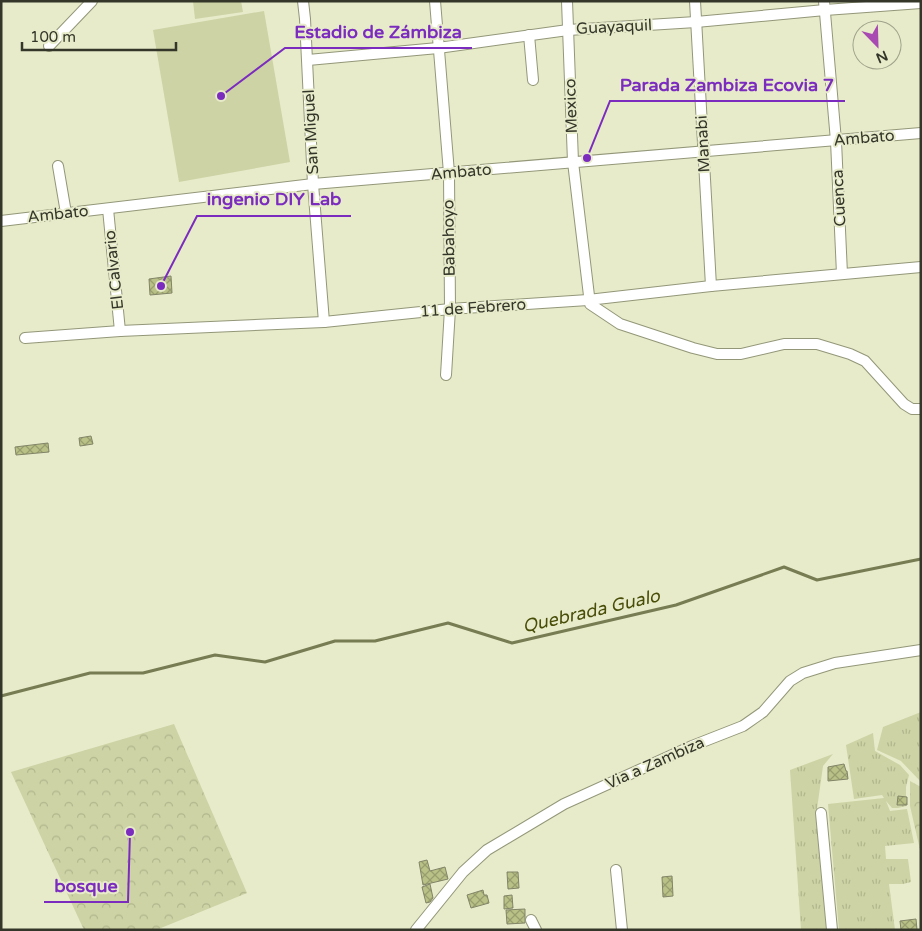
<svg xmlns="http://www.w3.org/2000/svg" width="922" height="931" font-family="'Varela Round',sans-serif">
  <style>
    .grass { fill: url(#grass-tufts) }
    .forest { fill: url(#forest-crowns) }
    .park { fill: #cdd3a4 }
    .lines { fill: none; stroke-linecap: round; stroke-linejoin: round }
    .stream { stroke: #777c52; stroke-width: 3 }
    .building { fill: url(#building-cross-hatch); stroke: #818567 }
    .minor-casing { stroke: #939778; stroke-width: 12 }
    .minor { stroke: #fff; stroke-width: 10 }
    .labels { text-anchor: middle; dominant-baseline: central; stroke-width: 4; stroke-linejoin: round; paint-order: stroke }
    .street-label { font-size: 16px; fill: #343629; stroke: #e7ebca }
    .water-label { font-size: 18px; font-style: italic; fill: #484d08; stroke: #e7ebca }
    .leader { fill: none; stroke: #7b2cbf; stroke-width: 2 }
    .callout-dot { fill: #7b2cbf; stroke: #e7ebca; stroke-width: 2 }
    .callout-label { font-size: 18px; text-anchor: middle; font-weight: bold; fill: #7b2cbf; stroke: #e7ebca; stroke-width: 4; stroke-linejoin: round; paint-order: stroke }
  </style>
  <defs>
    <pattern id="grass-tufts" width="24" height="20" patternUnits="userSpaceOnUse" patternTransform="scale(1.25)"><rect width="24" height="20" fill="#cdd3a4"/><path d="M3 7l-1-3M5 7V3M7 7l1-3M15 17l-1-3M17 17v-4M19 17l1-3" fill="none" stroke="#b1b68d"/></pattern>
    <pattern id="forest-crowns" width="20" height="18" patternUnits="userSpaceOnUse" patternTransform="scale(1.25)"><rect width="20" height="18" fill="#cdd3a4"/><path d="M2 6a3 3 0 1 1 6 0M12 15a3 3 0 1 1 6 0" fill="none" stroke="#b1b68d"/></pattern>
    <pattern id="building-cross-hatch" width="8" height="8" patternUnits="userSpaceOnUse" patternTransform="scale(1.25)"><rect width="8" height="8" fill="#bac187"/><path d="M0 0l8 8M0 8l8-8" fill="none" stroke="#989e6e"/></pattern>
  </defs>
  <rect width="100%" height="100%" fill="#e7ebca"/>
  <!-- grass -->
  <g class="grass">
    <polygon points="921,712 921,782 901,761 877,750 883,727"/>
    <polygon points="873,733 875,751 900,765 909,775 906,787 906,806 898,808 892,808 886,801 890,811 907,809 914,843 885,846 886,859 908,859 911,882 903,884 889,884 895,930 839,930 828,804 884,798 882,795 854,799 846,745"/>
    <polygon points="833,754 823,766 816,816 827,930 801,930 790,770"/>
  </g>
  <!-- forest -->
  <g class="forest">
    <polygon points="174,724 247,893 156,930 84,930 11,772"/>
    <polygon points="910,781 921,787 921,854 910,806"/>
  </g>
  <!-- park -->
  <g class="park">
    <polygon points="193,1 241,1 243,12 195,19"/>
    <polygon points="264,11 290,162 179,182 153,30"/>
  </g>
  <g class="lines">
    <!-- stream -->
    <polyline class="stream" points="1,696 90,673 143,673 215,655 265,662 335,641 375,641 448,623 512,643 676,605 784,567 817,580 921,559"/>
  </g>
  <!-- building -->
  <g class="building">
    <polygon points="171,276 172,293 150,295 149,279"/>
    <polygon points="91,436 93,444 80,446 79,438"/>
    <polygon points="48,443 49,452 16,455 15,447"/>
    <polygon points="844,764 846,771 847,771 848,779 828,781 828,767"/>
    <polygon points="898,796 907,797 907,805 897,805"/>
    <polygon points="427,860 430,871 445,867 448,879 423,885 419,862"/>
    <polygon points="507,872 518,872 519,888 508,889"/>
    <polygon points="672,876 673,896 663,897 662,877"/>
    <polygon points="430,884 433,898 430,902 426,903 422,887"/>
    <polygon points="483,890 484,895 487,895 489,903 471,908 467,895"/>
    <polygon points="512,895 513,908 504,909 504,896"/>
    <polygon points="525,909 525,923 507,924 506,910"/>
    <polygon points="916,919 917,930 901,930 900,921"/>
  </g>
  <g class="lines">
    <defs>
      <g id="minor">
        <polyline points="303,1 305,19 313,184 324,322"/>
        <polyline points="435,1 449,173 450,309 446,375"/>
        <polyline points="567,1 573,162 590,304 620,324 693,348 717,354 741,354 784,344 817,344 850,354 865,361 904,404 912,409 921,409"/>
        <polyline points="695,1 711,286"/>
        <polyline points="824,1 836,141 842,274"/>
        <polyline points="529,35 533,80"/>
        <polyline points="49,46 92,1"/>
        <polyline points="308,60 438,48 568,30 696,22 825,10 921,3"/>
        <polyline points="58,166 66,213"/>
        <polyline points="108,209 120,331"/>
        <polyline points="1,221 313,184 921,133"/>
        <polyline points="25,338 120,331 324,322 450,309 588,300 711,286 921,267"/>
        <polyline points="821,813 832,930"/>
        <polyline points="616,870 622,930"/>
        <polyline points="531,920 536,930"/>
        <polyline points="416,930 463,872 487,850 564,804 692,746 743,726 763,712 790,681 803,673 835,663 921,650"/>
      </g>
    </defs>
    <!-- minor casing -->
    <use href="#minor" class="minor-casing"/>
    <!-- minor -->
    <use href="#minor" class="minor"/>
  </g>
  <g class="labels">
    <!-- street labels -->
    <g class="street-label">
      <text transform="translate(614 27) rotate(-3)">Guayaquil</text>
      <text transform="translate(571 106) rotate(-92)">Mexico</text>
      <text transform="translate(311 132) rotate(-93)">San Miguel</text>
      <text transform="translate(864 138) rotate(-5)">Ambato</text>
      <text transform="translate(703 144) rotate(-93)">Manabi</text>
      <text transform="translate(461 172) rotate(-5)">Ambato</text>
      <text transform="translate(839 198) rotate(-93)">Cuenca</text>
      <text transform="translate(58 214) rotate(-6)">Ambato</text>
      <text transform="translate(449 238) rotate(-91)">Babahoyo</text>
      <text transform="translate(114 270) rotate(-96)">El Calvario</text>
      <text transform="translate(473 308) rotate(-4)">11 de Febrero</text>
      <text transform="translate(655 763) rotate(-24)">Via a Zambiza</text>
    </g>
    <!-- water labels -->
    <g class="water-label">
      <text transform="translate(591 611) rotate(-13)">Quebrada Gualo</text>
    </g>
  </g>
  <!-- callouts -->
  <path class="leader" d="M221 96L285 48H472M587 158L610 101H845M161 286L197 216H351M130 832L128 902H44"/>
  <g class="callout-dot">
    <circle cx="221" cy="96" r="5"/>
    <circle cx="587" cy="158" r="5"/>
    <circle cx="161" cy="286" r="5"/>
    <circle cx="130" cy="832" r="5"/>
  </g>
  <g class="callout-label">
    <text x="378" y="38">Estadio de Zámbiza</text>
    <text x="727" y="91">Parada Zambiza Ecovia 7</text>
    <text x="274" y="205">ingenio DIY Lab</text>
    <text x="86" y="892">bosque</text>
  </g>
  <!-- border -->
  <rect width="922" height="931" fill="none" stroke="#343629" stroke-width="5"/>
  <!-- north arrow -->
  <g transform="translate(877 45) rotate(157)"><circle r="24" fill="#e7ebca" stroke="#9fa38a"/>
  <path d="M0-4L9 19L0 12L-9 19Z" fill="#a94ab3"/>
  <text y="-8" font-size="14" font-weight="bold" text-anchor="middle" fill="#343629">N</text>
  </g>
  <!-- scale -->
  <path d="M22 42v8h154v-8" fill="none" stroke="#343629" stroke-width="2.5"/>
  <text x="30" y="42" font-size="15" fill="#343629" stroke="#e7ebca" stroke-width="4" paint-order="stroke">100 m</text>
</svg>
